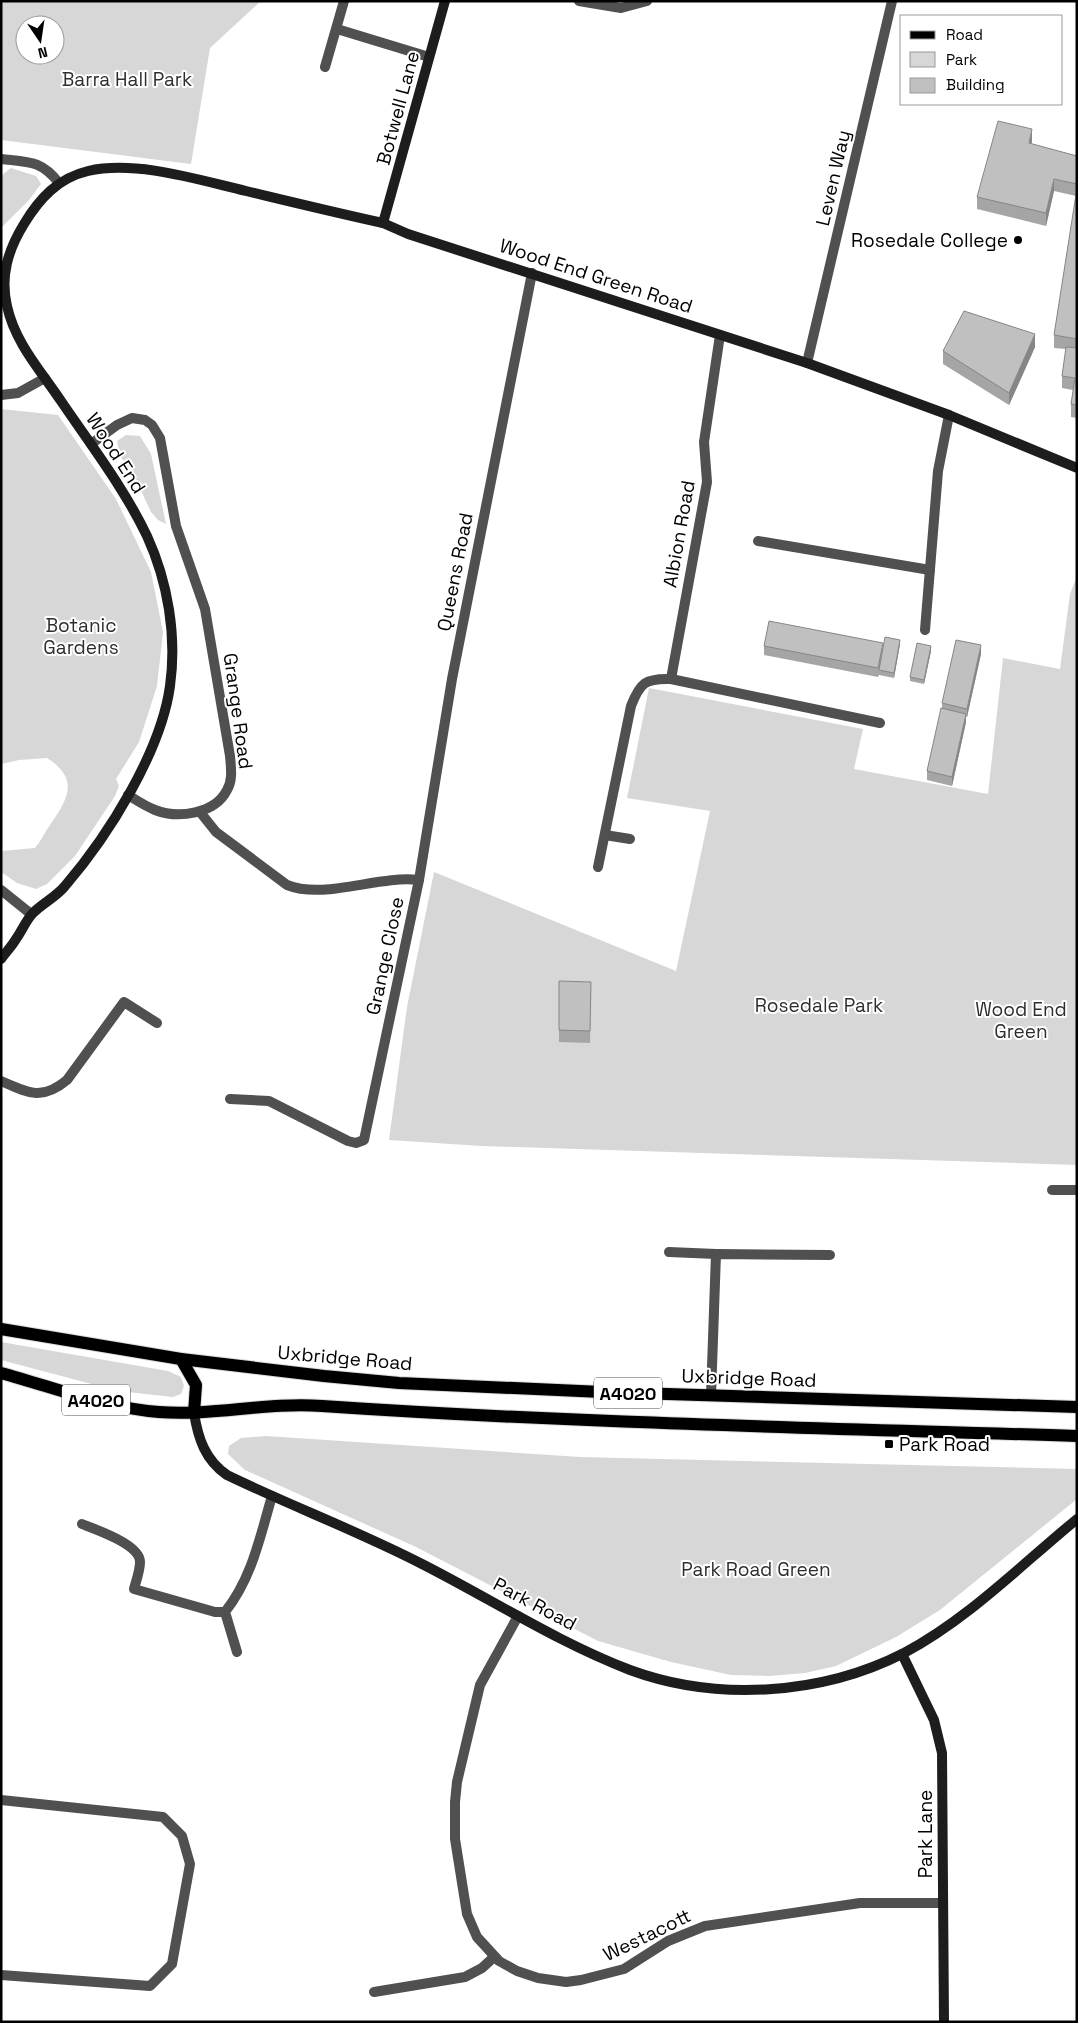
<svg xmlns="http://www.w3.org/2000/svg" width="1078" height="2023" font-family="'Space Grotesk',sans-serif">
  <style>
    .green { fill: #d7d7d7; fill-rule: evenodd }
    .lines { fill: none; stroke-linecap: round; stroke-linejoin: round }
    .primary-casing { stroke: #dbdbdb; stroke-width: 14 }
    .street { stroke: #505050; stroke-width: 10 }
    .secondary { stroke: #1d1d1d; stroke-width: 10 }
    .primary { stroke: #000; stroke-width: 12 }
    .wall { fill: #a5a5a5 }
    .shaded-wall { fill: #868686 }
    .building { fill: #c0c0c0; stroke: #868686 }
    .poi-dot { fill: #000; stroke: #fff; stroke-width: 2 }
    .labels { text-anchor: middle; dominant-baseline: central; stroke-width: 4; stroke-linejoin: round; paint-order: stroke }
    .shield { fill: #fff; stroke: #4c4c4c; stroke-width: 1 }
    .shield-label { font-size: 18px; font-weight: bold; fill: #000 }
    .park-label { font-size: 19px; fill: #2e2e2e; stroke: #fff }
    .street-label { font-size: 19px; fill: #000; stroke: #fff }
    .poi-label { font-size: 19px; fill: #000; stroke: #fff; text-anchor: end }
  </style>
  <rect width="100%" height="100%" fill="#fff"/>
  <!-- green -->
  <g class="green">
    <path d="M 1,1 L 261,1 L 210,48 L 191,164 L 1,140 ZM 25,25 L 55,25 L 55,55 L 25,55 Z"/>
    <polygon points="11,168 36,176 41,184 29,200 1,228 1,176"/>
    <path d="M 1,409 L 58,415 L 116,499 L 151,572 L 163,632 L 157,686 L 139,742 L 116,779 L 119,786 L 115,796 L 75,856 L 47,884 L 36,889 L 17,883 L 1,872 L 1,851 L 35,848 C 41,841 45,832 50,825 C 68,799 80,779 47,758 L 19,760 L 1,764 Z"/>
    <polygon points="126,435 140,436 151,454 166,524 158,520 151,512 132,471 120,456 117,441"/>
    <polygon points="1077,576 1077,1165 482,1146 389,1140 407,1007 434,872 676,971 710,811 627,798 649,688 863,729 854,769 988,794 1003,658 1060,669 1070,594"/>
    <polygon points="1,1342 168,1371 181,1377 184,1386 181,1394 173,1397 118,1391 1,1360"/>
    <polygon points="266,1436 580,1457 1077,1469 1077,1499 940,1610 896,1637 836,1666 805,1673 769,1676 731,1675 671,1662 598,1641 416,1547 245,1470 228,1454 229,1446 241,1438"/>
  </g>
  <g class="lines">
    <defs>
      <g id="primary">
        <polyline points="1,1329 181,1359 324,1376 399,1383 602,1392 1077,1407"/>
        <polyline points="181,1359 196,1385 194,1413"/>
        <path d="M 1,1373 C 53,1387 105,1408 159,1412 C 213,1416 267,1402 322,1406 C 573,1423 825,1428 1077,1436"/>
      </g>
    </defs>
    <!-- primary casing -->
    <use href="#primary" class="primary-casing"/>
    <!-- street -->
    <g class="street">
      <polyline points="579,1 621,8 647,1"/>
      <polyline points="337,29 429,57"/>
      <polyline points="325,67 344,1"/>
      <path d="M 1,159 C 28,162 41,160 59,183"/>
      <polyline points="807,363 892,1"/>
      <polyline points="1,395 18,393 45,378"/>
      <path d="M 91,444 L 117,425 L 132,418 L 145,420 L 152,425 L 160,438 L 176,526 L 205,609 L 230,756 C 231,768 233,780 227,790 C 215,814 178,819 155,810 C 145,806 136,800 128,795"/>
      <polyline points="758,541 930,570"/>
      <polyline points="925,630 938,471 949,415"/>
      <polyline points="671,679 707,482 704,442 720,335"/>
      <path d="M 200,812 L 216,832 L 287,885 C 325,900 378,875 419,880"/>
      <polyline points="605,835 630,839"/>
      <path d="M 598,867 L 631,706 C 640,683 645,678 671,679 L 880,723"/>
      <polyline points="1,890 31,914"/>
      <path d="M 1,1081 C 28,1093 42,1101 67,1080 L 124,1002 L 157,1023"/>
      <polyline points="230,1099 269,1101 348,1141 356,1143 364,1140 419,880 452,679 532,273"/>
      <polyline points="1052,1190 1077,1190"/>
      <polyline points="669,1252 716,1254"/>
      <polyline points="711,1395 716,1254 830,1255"/>
      <path d="M 82,1524 C 96,1530 140,1544 140,1562 C 140,1571 136,1581 134,1589 L 215,1612 L 225,1612"/>
      <polyline points="518,1616 480,1685 457,1782 455,1802 455,1839 467,1914 477,1937 499,1961 517,1971 538,1978 566,1982 581,1980 624,1969 668,1941 705,1926 860,1903 943,1903"/>
      <path d="M 237,1652 L 225,1612 C 252,1578 260,1537 272,1496"/>
      <polyline points="1,1800 163,1817 182,1836 190,1864 172,1964 150,1986 1,1975"/>
      <polyline points="374,1992 465,1977 482,1968 494,1957"/>
    </g>
    <!-- secondary -->
    <g class="secondary">
      <polyline points="383,223 445,1"/>
      <path d="M 1,959 C 6,952 12,946 16,939 C 22,931 26,920 33,913 C 43,903 56,897 65,886 C 108,836 161,752 170,686 C 177,636 168,582 147,536 C 124,488 91,445 61,401 C 41,371 15,343 7,306 C 0,276 8,250 24,224 C 39,199 58,178 88,171 C 136,160 199,180 246,191 C 292,202 337,213 383,223 L 408,234 L 807,363 L 949,415 L 1077,468"/>
      <path d="M 194,1413 C 198,1438 205,1460 227,1475 C 291,1506 358,1531 422,1564 C 491,1599 557,1642 630,1670 C 717,1702 822,1695 904,1653 C 968,1619 1021,1565 1077,1519"/>
      <polyline points="902,1654 934,1720 942,1753 944,2022"/>
    </g>
    <!-- primary -->
    <use href="#primary" class="primary"/>
  </g>
  <!-- wall -->
  <g class="wall">
    <polygon points="1032,141 1031,144 1077,156 1077,418 1071,417 1071,404 1073,390 1062,388 1062,376 1066,349 1054,348 1054,335 1076,196 1054,191 1046,226 977,209 977,197"/>
    <polygon points="1035,347 1009,405 943,364 943,351"/>
    <polygon points="900,644 894,678 879,675 878,677 764,655 764,646 883,648"/>
    <polygon points="931,651 924,684 910,681 910,677"/>
    <polygon points="981,654 967,717 966,717 966,722 952,786 927,780 927,771 942,708 942,703"/>
    <polygon points="591,982 590,1043 559,1042 559,1030"/>
  </g>
  <!-- shaded-wall -->
  <g class="shaded-wall">
    <polygon points="1032,129 1032,141 1029,156 1029,143"/>
    <polygon points="1054,179 1054,191 1046,226 1046,213"/>
    <polygon points="1035,334 1035,347 1009,405 1009,393"/>
    <polygon points="900,640 900,644 894,678 894,673"/>
    <polygon points="981,645 981,654 967,717 967,709"/>
    <polygon points="931,646 931,651 924,684 924,680"/>
    <polygon points="966,714 966,722 952,786 952,777"/>
  </g>
  <!-- building -->
  <g class="building">
    <polygon points="998,121 1032,129 1029,143 1077,156 1077,184 1054,179 1046,213 977,197"/>
    <polygon points="1077,188 1077,339 1054,335"/>
    <polygon points="964,311 1035,334 1009,393 943,351"/>
    <polygon points="1066,347 1077,348 1077,405 1071,404 1075,378 1062,376"/>
    <polygon points="769,621 883,643 878,668 764,646"/>
    <polygon points="885,637 900,640 894,673 879,670"/>
    <polygon points="956,640 981,645 967,709 942,703"/>
    <polygon points="917,643 931,646 924,680 910,677"/>
    <polygon points="941,708 966,714 952,777 927,771"/>
    <polygon points="559,981 591,982 590,1031 559,1030"/>
  </g>
  <!-- markers -->
  <g class="poi-dot">
    <circle cx="1018" cy="240" r="5"/>
    <rect x="884" y="1439" width="10" height="10" rx="2.5"/>
  </g>
  <g class="labels">
    <!-- shield labels -->
    <g class="shield">
      <rect x="594" y="1377.5" width="68" height="31" rx="4"/>
      <rect x="62" y="1384.5" width="68" height="31" rx="4"/>
    </g>
    <g class="shield-label">
      <text x="628" y="1393">A4020</text>
      <text x="96" y="1400">A4020</text>
    </g>
    <!-- park labels -->
    <g class="park-label">
      <text x="127" y="79">Barra Hall Park</text>
      <text x="81" y="625">Botanic<tspan x="81" dy="22">Gardens</tspan></text>
      <text x="819" y="1005">Rosedale Park</text>
      <text x="1021" y="1009">Wood End<tspan x="1021" dy="22">Green</tspan></text>
      <text x="756" y="1569">Park Road Green</text>
    </g>
    <!-- street labels -->
    <g class="street-label">
      <text transform="translate(398 108) rotate(-75)">Botwell Lane</text>
      <text transform="translate(833 178) rotate(-77)">Leven Way</text>
      <text transform="translate(596 276) rotate(18)">Wood End Green Road</text>
      <text transform="translate(116 453) rotate(57)">Wood End</text>
      <text transform="translate(679 534) rotate(-80)">Albion Road</text>
      <text transform="translate(455 572) rotate(-79)">Queens Road</text>
      <text transform="translate(238 711) rotate(82)">Grange Road</text>
      <text transform="translate(385 956) rotate(-78)">Grange Close</text>
      <text transform="translate(345 1358) rotate(5)">Uxbridge Road</text>
      <text transform="translate(749 1378) rotate(2)">Uxbridge Road</text>
      <text transform="translate(535 1604) rotate(28)">Park Road</text>
      <text transform="translate(925 1834) rotate(-90)">Park Lane</text>
      <text transform="translate(647 1935) rotate(-26)">Westacott</text>
    </g>
    <!-- poi labels -->
    <g class="poi-label">
      <text x="1008" y="240">Rosedale College</text>
      <text x="899" y="1444" text-anchor="start">Park Road</text>
    </g>
  </g>
  <!-- border -->
  <rect width="1078" height="2023" fill="none" stroke="#000000" stroke-width="5"/>
  <!-- legend -->
  <rect x="900" y="15" width="162" height="90" fill="#ffffff" stroke="#999999"/>
  <rect x="910" y="31" width="25" height="8" fill="#000000" stroke="#999999"/>
  <text x="946" y="40" font-size="15" fill="#000000">Road</text>
  <rect x="910" y="52" width="25" height="15" fill="#d7d7d7" stroke="#999999"/>
  <text x="946" y="65" font-size="15" fill="#000000">Park</text>
  <rect x="910" y="78" width="25" height="15" fill="#c0c0c0" stroke="#999999"/>
  <text x="946" y="90" font-size="15" fill="#000000">Building</text>
  <!-- north arrow -->
  <g transform="translate(40 40) rotate(167)"><circle r="24" fill="#ffffff" stroke="#999999"/>
  <path d="M0-4L9 19L0 12L-9 19Z" fill="#000000"/>
  <text y="-8" font-size="14" font-weight="bold" text-anchor="middle" fill="#000000">N</text>
  </g>
</svg>
